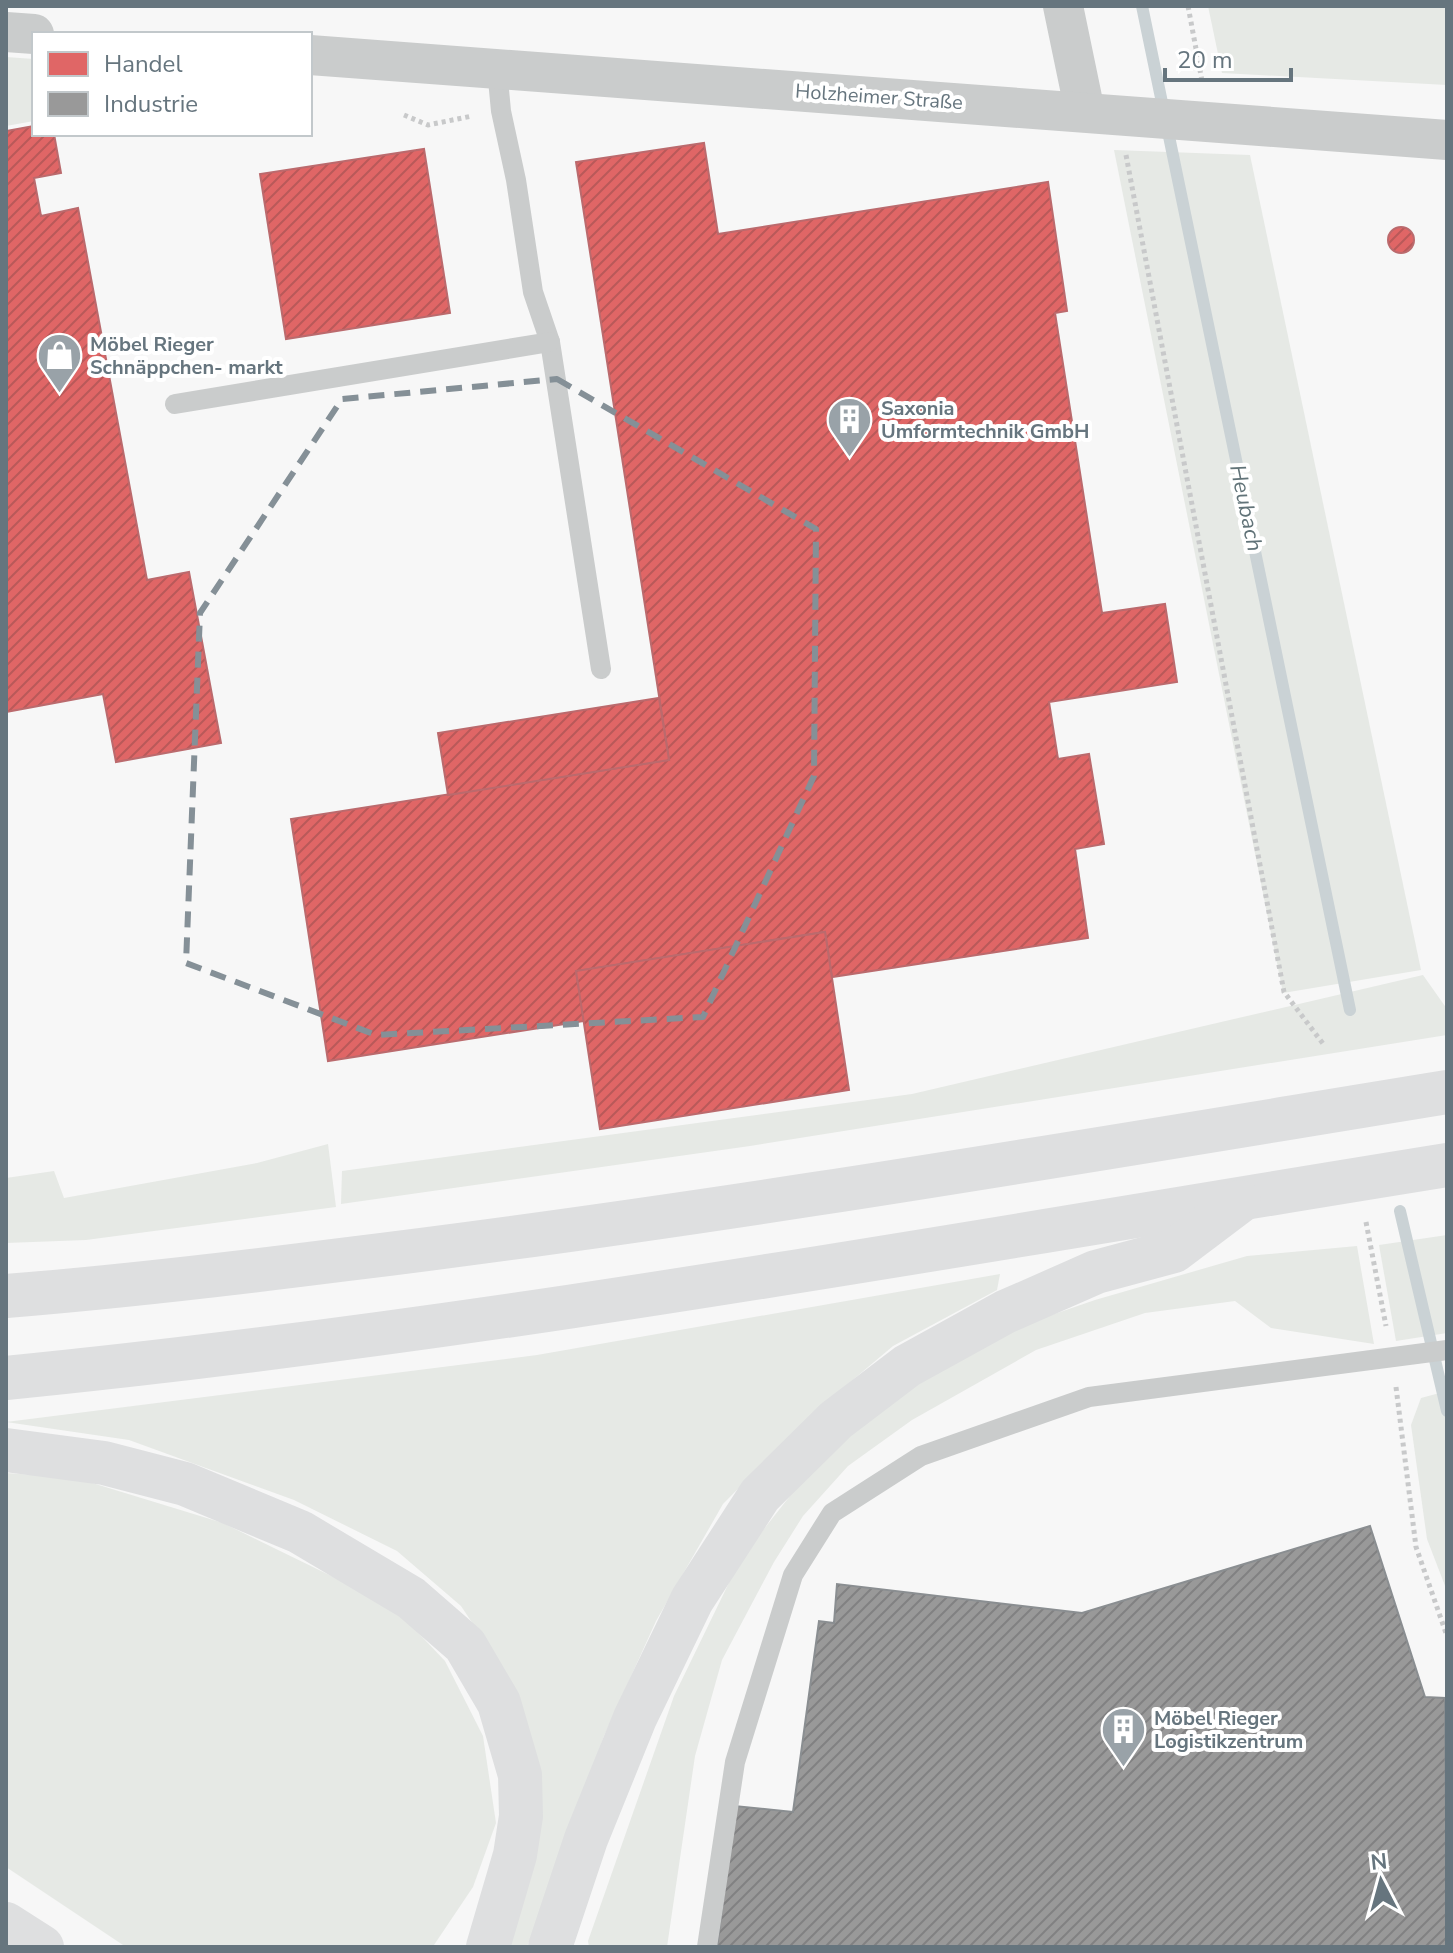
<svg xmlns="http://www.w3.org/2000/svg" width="1453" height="1953" font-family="'Nunito Sans',sans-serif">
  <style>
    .green { fill: #e6e9e5 }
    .shops { fill: url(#shops-hatch); stroke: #bb6a6d; stroke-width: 2 }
    .industry { fill: url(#industry-hatch); stroke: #8a8e91; stroke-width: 2 }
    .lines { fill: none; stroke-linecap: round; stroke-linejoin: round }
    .stream { stroke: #cad2d5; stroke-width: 12 }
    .path { stroke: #c8c9ca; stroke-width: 5; stroke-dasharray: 4 4; stroke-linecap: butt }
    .service { stroke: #cacccc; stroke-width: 20 }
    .minor { stroke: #cacccc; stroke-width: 40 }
    .secondary { stroke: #dedfe0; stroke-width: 44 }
    .trunk { stroke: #dedfe0; stroke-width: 44 }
    .marked { fill: none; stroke: #859097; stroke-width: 6; stroke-dasharray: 16 10; stroke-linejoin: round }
    .labels { text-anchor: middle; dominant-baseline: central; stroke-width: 8; stroke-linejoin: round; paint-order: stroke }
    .street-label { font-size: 20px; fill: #66757e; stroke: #fff }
    .poi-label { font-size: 20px; font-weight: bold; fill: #66757e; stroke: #fff; text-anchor: start }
    .water-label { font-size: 22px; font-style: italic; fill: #617378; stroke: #fff }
  </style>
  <defs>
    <pattern id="shops-hatch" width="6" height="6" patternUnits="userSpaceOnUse" patternTransform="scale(2)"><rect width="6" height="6" fill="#e06666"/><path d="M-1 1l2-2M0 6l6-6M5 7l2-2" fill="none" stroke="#b95959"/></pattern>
    <pattern id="industry-hatch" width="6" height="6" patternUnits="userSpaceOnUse" patternTransform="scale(2)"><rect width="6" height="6" fill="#999"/><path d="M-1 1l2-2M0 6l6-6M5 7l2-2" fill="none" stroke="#818182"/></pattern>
  </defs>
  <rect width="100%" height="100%" fill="#f7f7f7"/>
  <!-- green -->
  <g class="green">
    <polygon points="1208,6 1447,6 1447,85 1222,73"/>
    <polygon points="6,57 34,59 34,121 6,126"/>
    <polygon points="1114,150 1250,155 1421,970 1283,993"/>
    <polygon points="1423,975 1447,1009 1447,1035 750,1146 341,1204 342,1171 912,1094"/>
    <polygon points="328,1144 336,1207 86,1240 6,1243 6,1178 54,1171 64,1198 257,1163"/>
    <polygon points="1447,1235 1447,1333 1396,1341 1379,1245"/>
    <polygon points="1357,1246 1374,1344 1271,1328 1235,1301 1145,1313 1036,1350 912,1420 848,1466 803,1516 774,1562 722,1660 695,1756 667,1947 589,1947 588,1941 674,1696 741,1558 805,1477 877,1408 991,1336 1095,1300 1247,1256"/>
    <polygon points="1000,1274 997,1290 893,1346 810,1416 723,1504 656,1621 604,1736 527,1947 502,1947 505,1672 461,1606 397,1551 294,1500 129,1440 6,1422 537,1355"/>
    <polygon points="1447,1391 1447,1591 1427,1539 1411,1425 1421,1398"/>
    <polygon points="6,1473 76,1478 223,1523 358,1589 407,1621 445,1661 483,1736 496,1823 473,1887 434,1945 430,1947 126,1947 6,1867"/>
  </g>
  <!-- shops -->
  <g class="shops">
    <polygon points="34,126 34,134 54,134 61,173 34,178 41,216 78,208 147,580 189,572 221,743 116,762 103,694 6,712 6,131"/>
    <polygon points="704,143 718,234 1048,182 1067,311 1055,313 1102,613 1165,604 1177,682 1049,702 1058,759 1089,754 1104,844 1075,849 1088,938 832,977 825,932 576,971 584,1021 328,1061 291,819 669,760 576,162"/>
    <polygon points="424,149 450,313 286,339 260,174"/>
    <circle cx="1401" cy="240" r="13"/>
    <polygon points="659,698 669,760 448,795 438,733"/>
    <polygon points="825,932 849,1090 600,1129 576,971"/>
  </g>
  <!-- industry -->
  <polygon class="industry" points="1370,1526 1425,1697 1445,1698 1447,1947 717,1947 735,1806 793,1812 819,1621 834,1623 837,1584 1082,1613"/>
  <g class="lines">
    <!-- stream -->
    <g class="stream">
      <polyline points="1142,6 1350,1010"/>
      <polyline points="1400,1211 1447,1411"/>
    </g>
    <!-- path -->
    <g class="path">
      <polyline points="1188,6 1202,81"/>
      <polyline points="404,115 428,125 472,116"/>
      <polyline points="1126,155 1284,992 1324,1045"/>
      <polyline points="1366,1222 1386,1326"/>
      <polyline points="1396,1387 1416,1547 1447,1636"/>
    </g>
    <!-- service -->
    <g class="service">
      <polyline points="497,69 501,111 516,180 533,292 550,342 601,669"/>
      <polyline points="175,404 550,342"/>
      <polyline points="707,1947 735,1762 793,1575 832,1513 921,1456 1089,1397 1447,1350"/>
    </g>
    <!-- minor -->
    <g class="minor">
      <polyline points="1063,6 1085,112"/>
      <polyline points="6,32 34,34"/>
      <polyline points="310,55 1447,140"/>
    </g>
    <!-- secondary -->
    <polyline class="secondary" points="6,1924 42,1947"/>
    <!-- trunk -->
    <g class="trunk">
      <path d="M 6,1296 C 118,1287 229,1274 340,1260 C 711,1215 1079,1152 1447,1092"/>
      <path d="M 6,1378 C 490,1330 967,1242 1447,1165"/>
      <polyline points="6,1450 104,1463 185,1484 300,1532 411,1598 465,1645 499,1703 520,1775 521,1816 515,1855 488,1947"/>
      <polyline points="550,1947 586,1839 635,1718 692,1600 760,1495 836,1420 907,1366 1005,1312 1096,1272 1174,1251 1239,1202"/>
    </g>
  </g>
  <!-- marked area -->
  <path class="marked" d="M 557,379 L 816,529 L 814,776 L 703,1017 L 376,1035 L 186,963 L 200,613 L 342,399 Z"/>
  <!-- icons -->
  <defs>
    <symbol id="shop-pin" viewBox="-11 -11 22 30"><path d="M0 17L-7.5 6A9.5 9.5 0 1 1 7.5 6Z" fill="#99a2a8" stroke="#fff"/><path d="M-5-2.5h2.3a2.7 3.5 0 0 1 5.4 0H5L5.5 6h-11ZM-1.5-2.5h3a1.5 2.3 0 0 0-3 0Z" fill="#fff"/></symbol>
    <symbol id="building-pin" viewBox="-11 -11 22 30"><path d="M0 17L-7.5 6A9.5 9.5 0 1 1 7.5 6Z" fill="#99a2a8" stroke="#fff"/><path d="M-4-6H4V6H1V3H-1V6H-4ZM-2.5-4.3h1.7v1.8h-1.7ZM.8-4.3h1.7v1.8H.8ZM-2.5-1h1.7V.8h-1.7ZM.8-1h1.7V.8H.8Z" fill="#fff"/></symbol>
  </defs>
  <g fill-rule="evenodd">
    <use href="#shop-pin" x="34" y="330" width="51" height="69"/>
    <use href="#building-pin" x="824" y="394" width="51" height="69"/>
    <use href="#building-pin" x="1098" y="1704" width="51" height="69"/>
  </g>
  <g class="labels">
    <!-- street labels -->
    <g class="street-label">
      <text transform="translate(879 97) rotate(4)">Holzheimer Straße</text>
    </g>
    <!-- poi labels -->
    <g class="poi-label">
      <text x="90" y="344">Möbel Rieger<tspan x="90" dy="23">Schnäppchen- markt</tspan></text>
      <text x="881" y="408">Saxonia<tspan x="881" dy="23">Umformtechnik GmbH</tspan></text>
      <text x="1154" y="1718">Möbel Rieger<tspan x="1154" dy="23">Logistikzentrum</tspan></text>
    </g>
    <!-- water labels -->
    <g class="water-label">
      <text transform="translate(1246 508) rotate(78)">Heubach</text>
    </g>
  </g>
  <!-- border -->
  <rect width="1453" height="1953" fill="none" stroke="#66757e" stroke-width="16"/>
  <!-- legend -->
  <rect x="32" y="32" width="280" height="104" fill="#ffffff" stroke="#c2c8cb" stroke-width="2"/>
  <rect x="48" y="52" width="40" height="24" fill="#e06666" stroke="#c2c8cb" stroke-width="2"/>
  <text x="104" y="72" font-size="24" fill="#66757e">Handel</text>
  <rect x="48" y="92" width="40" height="24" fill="#999999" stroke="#c2c8cb" stroke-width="2"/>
  <text x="104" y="112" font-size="24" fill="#66757e">Industrie</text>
  <!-- north arrow -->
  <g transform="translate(1381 1881) rotate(354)" stroke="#ffffff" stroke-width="6" paint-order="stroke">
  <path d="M0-6L14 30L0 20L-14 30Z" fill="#66757e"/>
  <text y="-12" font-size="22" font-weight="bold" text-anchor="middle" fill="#66757e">N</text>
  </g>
  <!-- scale -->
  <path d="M1165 68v12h126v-12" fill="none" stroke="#66757e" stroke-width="4"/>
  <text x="1177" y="68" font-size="24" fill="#66757e" stroke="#ffffff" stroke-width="6" paint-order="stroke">20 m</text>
</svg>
